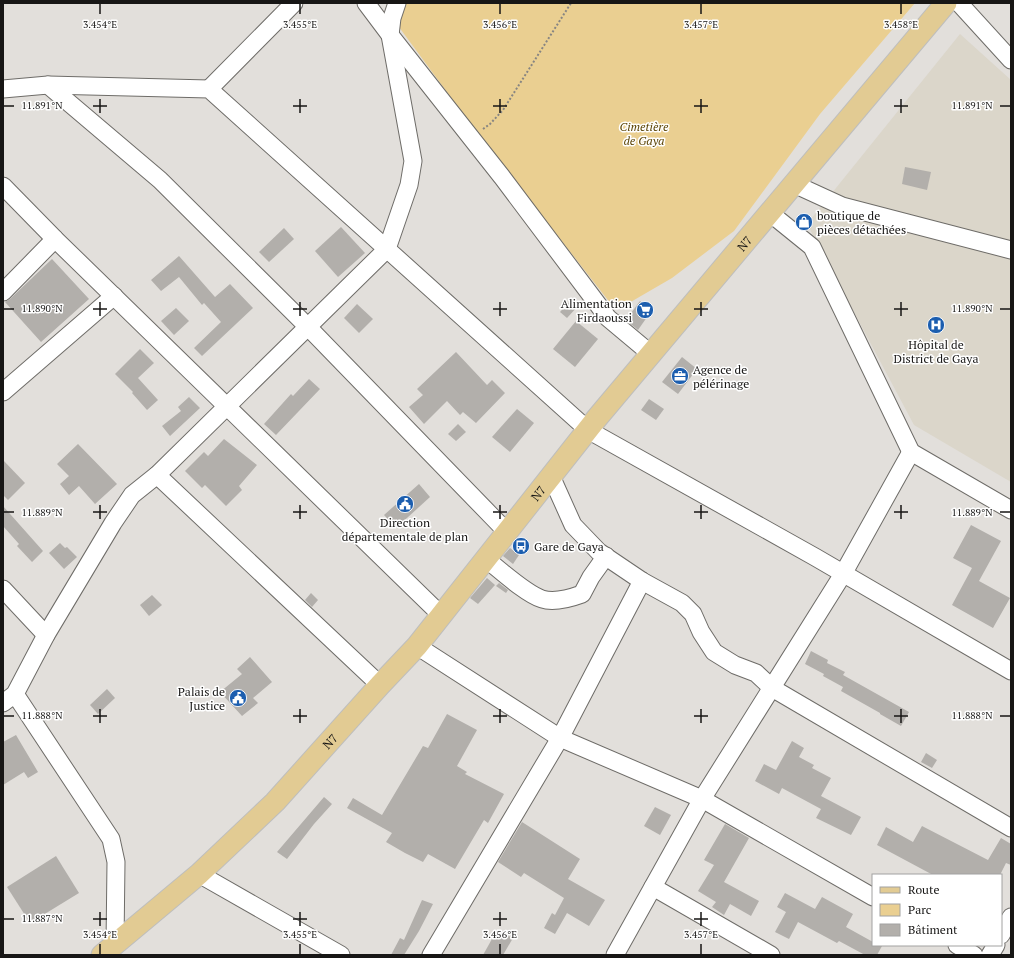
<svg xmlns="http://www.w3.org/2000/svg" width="1014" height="958" font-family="'PT Serif',serif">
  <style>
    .built { fill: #dbd6ca }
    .green { fill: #eacf91 }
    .building { fill: #b2afab }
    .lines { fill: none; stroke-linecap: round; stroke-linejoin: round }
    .minor-casing { stroke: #6e6c68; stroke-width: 19 }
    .major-casing { stroke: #bebebd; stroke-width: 23 }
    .path { stroke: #878582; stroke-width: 2; stroke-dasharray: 2 2; stroke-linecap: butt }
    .minor { stroke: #fff; stroke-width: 17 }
    .major { stroke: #e2cb93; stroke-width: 21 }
    .ticks { fill: none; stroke: #171615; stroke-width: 1.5 }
    .labels { text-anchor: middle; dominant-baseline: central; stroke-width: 3; stroke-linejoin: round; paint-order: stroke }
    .park-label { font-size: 12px; font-style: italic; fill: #5c4506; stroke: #fff }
    .poi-label { font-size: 12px; fill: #171615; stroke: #fff; text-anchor: start }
    .street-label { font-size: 12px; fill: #171615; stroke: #fff }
    .ticks-label { font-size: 10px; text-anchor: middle; fill: #171615; stroke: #fff; stroke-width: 3; stroke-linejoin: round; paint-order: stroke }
  </style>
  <rect width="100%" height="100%" fill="#e2dfdb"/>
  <!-- built -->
  <polygon class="built" points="960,34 1011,80 1011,482 914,425 807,224"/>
  <!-- green -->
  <polygon class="green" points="405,3 915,3 820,114 734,231 672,278 622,307 615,301 611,304 477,133 396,23"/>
  <!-- building -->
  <g class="building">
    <polygon points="905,167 931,172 927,190 902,184"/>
    <polygon points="341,227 365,253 338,277 315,251"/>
    <polygon points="284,228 294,239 269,262 259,252"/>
    <polygon points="179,256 215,297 230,284 253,308 202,356 194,348 221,322 204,303 202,305 179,277 161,291 151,280"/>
    <polygon points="52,259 89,299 41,342 5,302 10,299"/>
    <polygon points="571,300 578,306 567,318 560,312"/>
    <polygon points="640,301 652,310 638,330 626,320"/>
    <polygon points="357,304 373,319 359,333 344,318"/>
    <polygon points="176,308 189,321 174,335 161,321"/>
    <polygon points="576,321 598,339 575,367 553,349"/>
    <polygon points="140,349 154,363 138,378 158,400 147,410 132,393 133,392 115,374"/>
    <polygon points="456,352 487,385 492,380 505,393 476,423 463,412 460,415 447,401 424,424 409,407 423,395 417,389"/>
    <polygon points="682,357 697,369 678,394 662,382"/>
    <polygon points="309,379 320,389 276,435 264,424 291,394 293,396"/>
    <polygon points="189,397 200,408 170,436 162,426 181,411 178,407"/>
    <polygon points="649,399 664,409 656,420 641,410"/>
    <polygon points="517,409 534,423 510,452 492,437"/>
    <polygon points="458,424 466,432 456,441 448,434"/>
    <polygon points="224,439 257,465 239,486 242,490 226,506 205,485 202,488 185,471 204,452 208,456"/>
    <polygon points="78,444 117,484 95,504 79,486 69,495 60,484 69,476 57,464"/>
    <polygon points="3,460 25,483 8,500 3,495"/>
    <polygon points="419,484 430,497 396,528 384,515"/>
    <polygon points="3,506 43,551 32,562 17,546 19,544 3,526"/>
    <polygon points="971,525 1001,541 979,581 1010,598 993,628 952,605 972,568 953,558"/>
    <polygon points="60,543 65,548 67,547 77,557 64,569 49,553"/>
    <polygon points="510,548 519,555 513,564 503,556"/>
    <polygon points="487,578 495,585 478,604 470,598"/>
    <polygon points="499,583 508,590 506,593 496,586"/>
    <polygon points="311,593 318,600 312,607 305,600"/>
    <polygon points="152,595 162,605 149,616 140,605"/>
    <polygon points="811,651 828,660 827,663 845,672 843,675 909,712 901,726 880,714 880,713 841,691 843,687 823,676 824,674 805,664"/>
    <polygon points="250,657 272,682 253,698 258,703 242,716 220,692 242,674 237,669"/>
    <polygon points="107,689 115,698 98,714 90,705"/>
    <polygon points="447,714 477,730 457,766 467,772 465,774 504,794 488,823 484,820 455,869 428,854 423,862 405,853 386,842 392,833 347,808 353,798 382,815 423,746 428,748"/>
    <polygon points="16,735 38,772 28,778 24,772 3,785 3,742"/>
    <polygon points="792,741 804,748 799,757 814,765 812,768 831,778 821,796 861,817 851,835 816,818 821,809 782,788 779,794 755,781 764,764 776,770"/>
    <polygon points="926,753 937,760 932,768 921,762"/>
    <polygon points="324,797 332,804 314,824 287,859 277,852"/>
    <polygon points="655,807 671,815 660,835 644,826"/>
    <polygon points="522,822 580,859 568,879 605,900 589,926 567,913 555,934 544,928 552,913 555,915 564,898 524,873 521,877 498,862"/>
    <polygon points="725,824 749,838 724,882 759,901 751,916 730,904 724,915 712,907 716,902 698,891 714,865 704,860"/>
    <polygon points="922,826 988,860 1001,838 1011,844 1011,865 1006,863 1000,875 933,875 877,845 886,827 913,842"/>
    <polygon points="56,856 79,893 30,923 7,887"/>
    <polygon points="785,893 815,909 822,897 853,914 846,927 873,942 873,945 882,946 877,955 865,955 839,941 837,943 798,922 789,939 775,932 786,912 777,907"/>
    <polygon points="422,900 433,904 419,931 404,955 391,955 400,938 404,940"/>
    <polygon points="497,930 513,938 503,955 483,955"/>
  </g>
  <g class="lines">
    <defs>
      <g id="minor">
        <polyline points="366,3 390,35 502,177 608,318 651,354"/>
        <polyline points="959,3 1011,60"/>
        <polyline points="48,85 160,180 308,327 507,532"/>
        <polyline points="3,89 48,85 209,89 588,430 815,557 1011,671"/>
        <polyline points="209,89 294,3"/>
        <polyline points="794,184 842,206 1011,250"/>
        <polyline points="3,186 55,239 441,615"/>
        <polyline points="770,213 812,247 911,452 1011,510"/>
        <polyline points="3,292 55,239"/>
        <polyline points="3,392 114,296"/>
        <polyline points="157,475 380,685"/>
        <polyline points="551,476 573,525 599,552 642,581 682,603 693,614 701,632 714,652 735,665 756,673 772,688 1011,828"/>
        <path d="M 486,559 C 500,570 526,594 542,599 C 554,603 571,598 582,594 L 591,577 L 606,556"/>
        <polyline points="3,589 46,635"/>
        <polyline points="417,646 560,738 702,799 873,897"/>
        <polyline points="15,694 111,839 116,862 115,944"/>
        <polyline points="3,703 15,694 46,635 113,523 132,495 157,475 387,249 409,185 413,161 390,35 392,18 397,3"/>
        <polyline points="199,874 341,955"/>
        <polyline points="653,887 771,955"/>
        <polyline points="1001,935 1011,917"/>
        <polyline points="957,945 974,955"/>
        <polyline points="431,955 560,738 642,581"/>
        <polyline points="615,955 702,799 843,574 911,452"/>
        <polyline points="990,955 996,945"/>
      </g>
      <g id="major">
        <path id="s1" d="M 102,955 L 199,874 L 275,802 L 380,685 L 417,646 L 597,418 L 946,3"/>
      </g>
    </defs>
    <!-- minor casing -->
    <use href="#minor" class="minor-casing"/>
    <!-- major casing -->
    <use href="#major" class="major-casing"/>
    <!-- path -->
    <polyline class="path" points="483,129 490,124 503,110 571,3"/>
    <!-- minor -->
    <use href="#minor" class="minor"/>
    <!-- major -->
    <use href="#major" class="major"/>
  </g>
  <!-- ticks -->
  <path class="ticks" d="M 100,4 L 100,14M 300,4 L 300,14M 500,4 L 500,14M 701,4 L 701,14M 901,4 L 901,14M 100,99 L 100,113M 300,99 L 300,113M 500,99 L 500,113M 701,99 L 701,113M 901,99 L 901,113M 4,106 L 14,106M 93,106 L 107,106M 293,106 L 307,106M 493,106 L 507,106M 694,106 L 708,106M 894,106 L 908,106M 1000,106 L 1010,106M 100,302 L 100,316M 300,302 L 300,316M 500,302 L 500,316M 701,302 L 701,316M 901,302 L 901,316M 4,309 L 14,309M 93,309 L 107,309M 293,309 L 307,309M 493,309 L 507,309M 694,309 L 708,309M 894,309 L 908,309M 1000,309 L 1010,309M 100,505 L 100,519M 300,505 L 300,519M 500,505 L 500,519M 701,505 L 701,519M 901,505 L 901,519M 4,512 L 14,512M 93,512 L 107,512M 293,512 L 307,512M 493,512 L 507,512M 694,512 L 708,512M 894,512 L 908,512M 1000,512 L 1010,512M 100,709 L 100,723M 300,709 L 300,723M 500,709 L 500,723M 701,709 L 701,723M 901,709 L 901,723M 4,716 L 14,716M 93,716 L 107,716M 293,716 L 307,716M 493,716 L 507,716M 694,716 L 708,716M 894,716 L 908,716M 1000,716 L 1010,716M 100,912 L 100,926M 300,912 L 300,926M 500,912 L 500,926M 701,912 L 701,926M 4,919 L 14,919M 93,919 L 107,919M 293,919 L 307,919M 493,919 L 507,919M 694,919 L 708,919M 100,944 L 100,954M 300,944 L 300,954M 500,944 L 500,954M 701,944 L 701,954"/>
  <!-- icons -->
  <defs>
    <symbol id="shop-disc" viewBox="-11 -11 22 22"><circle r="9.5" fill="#1c5eaf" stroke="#fff"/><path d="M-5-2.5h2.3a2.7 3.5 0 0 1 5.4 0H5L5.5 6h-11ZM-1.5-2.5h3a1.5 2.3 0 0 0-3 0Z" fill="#fff"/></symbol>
    <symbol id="supermarket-disc" viewBox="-11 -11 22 22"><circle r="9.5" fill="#1c5eaf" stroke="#fff"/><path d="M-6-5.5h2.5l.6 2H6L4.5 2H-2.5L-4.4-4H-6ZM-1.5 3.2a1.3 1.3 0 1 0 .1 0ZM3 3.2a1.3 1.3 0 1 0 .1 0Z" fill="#fff"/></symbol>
    <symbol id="hospital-disc" viewBox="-11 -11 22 22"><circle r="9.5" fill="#1c5eaf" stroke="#fff"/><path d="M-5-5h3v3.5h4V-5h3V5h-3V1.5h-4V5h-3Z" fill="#fff"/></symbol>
    <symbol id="office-disc" viewBox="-11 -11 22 22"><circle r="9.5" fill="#1c5eaf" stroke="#fff"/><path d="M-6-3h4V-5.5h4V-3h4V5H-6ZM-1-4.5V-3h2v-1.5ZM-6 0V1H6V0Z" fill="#fff"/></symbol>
    <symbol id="civic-disc" viewBox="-11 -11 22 22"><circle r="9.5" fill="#1c5eaf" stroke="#fff"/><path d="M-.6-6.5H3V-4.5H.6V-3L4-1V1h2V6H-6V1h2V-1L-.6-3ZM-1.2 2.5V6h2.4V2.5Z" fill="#fff"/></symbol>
    <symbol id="bus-disc" viewBox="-11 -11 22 22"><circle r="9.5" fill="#1c5eaf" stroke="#fff"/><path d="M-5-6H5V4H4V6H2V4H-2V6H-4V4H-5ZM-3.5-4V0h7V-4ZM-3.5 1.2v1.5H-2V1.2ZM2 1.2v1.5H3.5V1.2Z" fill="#fff"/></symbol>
  </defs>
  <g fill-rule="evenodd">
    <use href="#shop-disc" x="794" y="212" width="20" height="20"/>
    <use href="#supermarket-disc" x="635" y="300" width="20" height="20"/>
    <use href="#hospital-disc" x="926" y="315" width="20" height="20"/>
    <use href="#office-disc" x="670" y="366" width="20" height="20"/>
    <use href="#civic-disc" x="395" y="494" width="20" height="20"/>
    <use href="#bus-disc" x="511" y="536" width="20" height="20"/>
    <use href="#civic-disc" x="228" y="688" width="20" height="20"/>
  </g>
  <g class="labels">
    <!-- park labels -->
    <g class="park-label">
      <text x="644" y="126">Cimetière<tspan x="644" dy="14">de Gaya</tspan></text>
    </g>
    <!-- poi labels -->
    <g class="poi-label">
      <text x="817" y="215">boutique de<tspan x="817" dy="14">pièces détachées</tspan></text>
      <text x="632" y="303" text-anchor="end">Alimentation<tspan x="632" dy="14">Firdaoussi</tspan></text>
      <text x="936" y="344" text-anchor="middle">Hôpital de<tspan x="936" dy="14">District de Gaya</tspan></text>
      <text x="693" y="369">Agence de<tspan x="693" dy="14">pélérinage</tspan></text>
      <text x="405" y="522" text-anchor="middle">Direction<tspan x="405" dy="14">départementale de plan</tspan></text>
      <text x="534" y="546">Gare de Gaya</text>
      <text x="225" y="691" text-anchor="end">Palais de<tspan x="225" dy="14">Justice</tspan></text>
    </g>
    <!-- street labels -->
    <g class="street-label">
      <text stroke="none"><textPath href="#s1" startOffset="961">N7</textPath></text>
      <text stroke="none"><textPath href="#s1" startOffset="637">N7</textPath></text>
      <text stroke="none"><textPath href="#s1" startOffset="313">N7</textPath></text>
    </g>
  </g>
  <g class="ticks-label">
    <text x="100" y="28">3.454°E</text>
    <text x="300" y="28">3.455°E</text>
    <text x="500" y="28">3.456°E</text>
    <text x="701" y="28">3.457°E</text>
    <text x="901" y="28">3.458°E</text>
    <text x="42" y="109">11.891°N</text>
    <text x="972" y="109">11.891°N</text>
    <text x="42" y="312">11.890°N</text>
    <text x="972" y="312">11.890°N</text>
    <text x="42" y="516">11.889°N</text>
    <text x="972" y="516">11.889°N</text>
    <text x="42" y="719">11.888°N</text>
    <text x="972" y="719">11.888°N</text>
    <text x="42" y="922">11.887°N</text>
    <text x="100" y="938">3.454°E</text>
    <text x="300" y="938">3.455°E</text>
    <text x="500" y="938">3.456°E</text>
    <text x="701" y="938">3.457°E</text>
  </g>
  <!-- border -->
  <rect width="1014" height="958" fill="none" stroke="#171615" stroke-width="8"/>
  <!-- legend -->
  <rect x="872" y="874" width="130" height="72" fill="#ffffff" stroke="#a2a2a1"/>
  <rect x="880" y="887" width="20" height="6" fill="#e2cb93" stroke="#a2a2a1"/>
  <text x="908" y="894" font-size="12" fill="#171615">Route</text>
  <rect x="880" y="904" width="20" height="12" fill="#eacf91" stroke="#a2a2a1"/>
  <text x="908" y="914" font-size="12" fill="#171615">Parc</text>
  <rect x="880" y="924" width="20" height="12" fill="#b2afab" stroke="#a2a2a1"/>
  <text x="908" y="934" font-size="12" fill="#171615">Bâtiment</text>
</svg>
